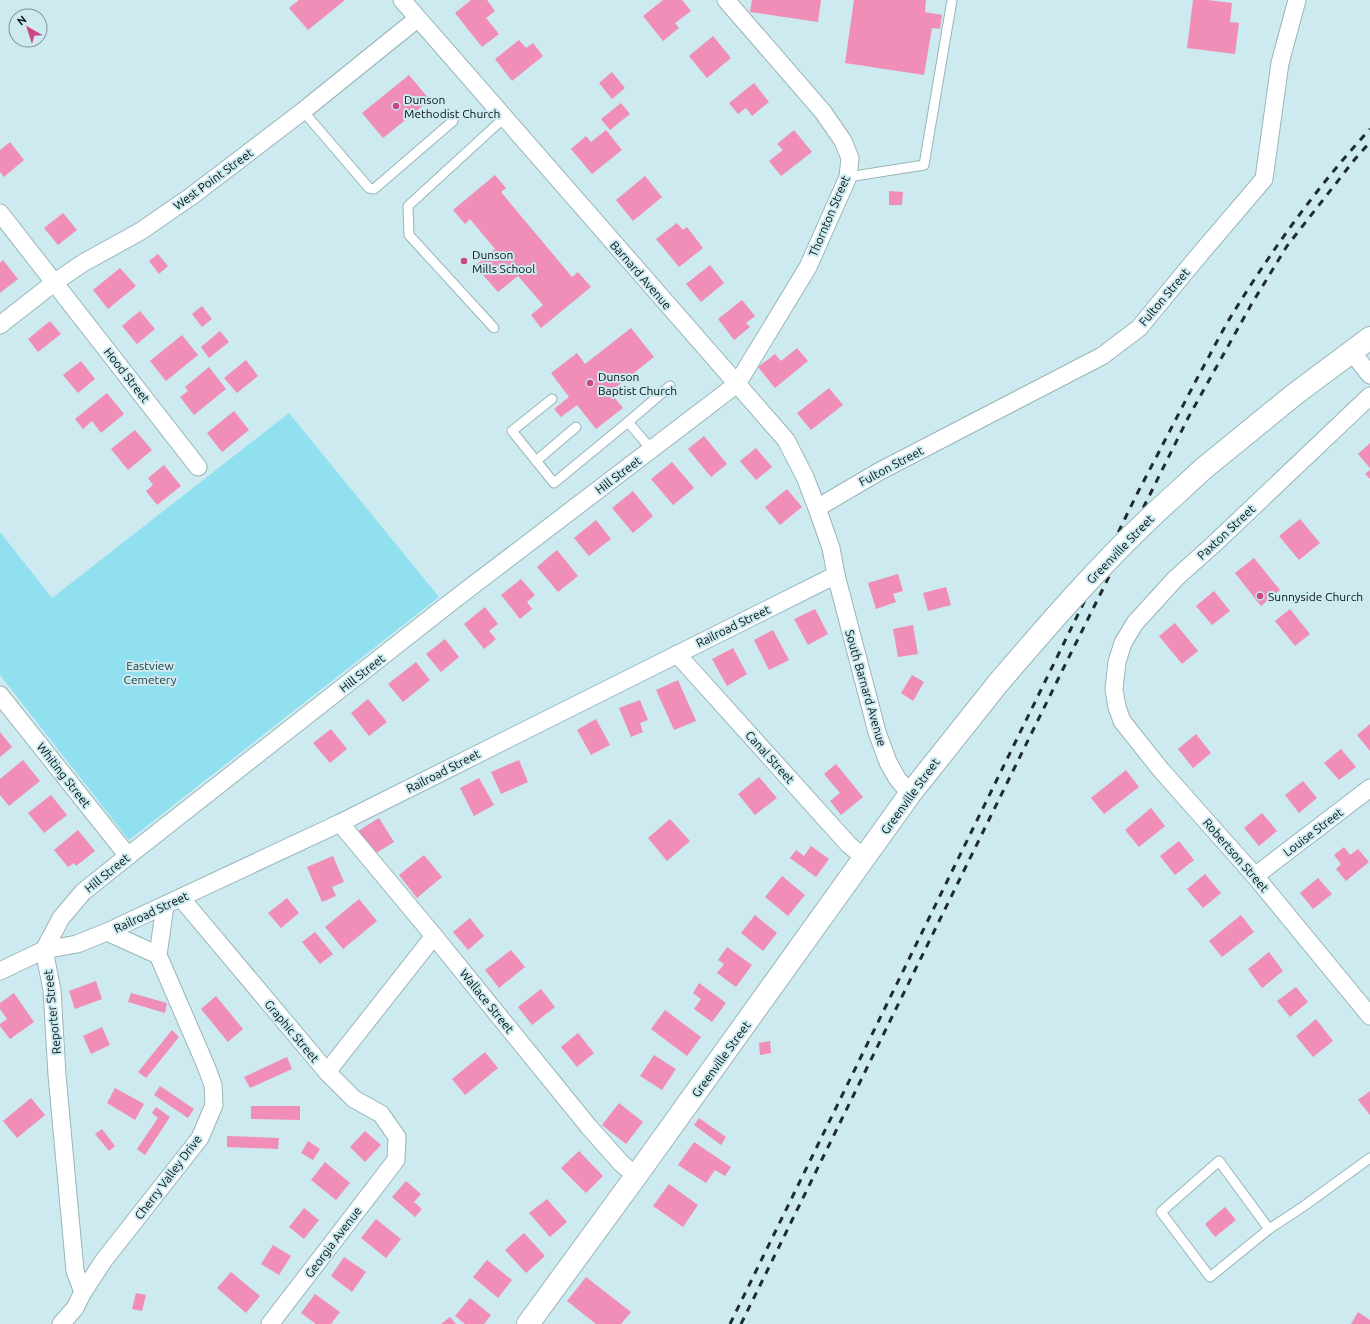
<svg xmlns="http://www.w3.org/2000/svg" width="1370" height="1324" font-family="Ubuntu,sans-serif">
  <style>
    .green { fill: #91e0ef }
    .building { fill: #f08eb8 }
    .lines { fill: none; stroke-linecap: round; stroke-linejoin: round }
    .lane-casing { stroke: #98b5bb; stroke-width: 11 }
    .street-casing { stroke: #98b5bb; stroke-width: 19 }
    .secondary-casing { stroke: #98b5bb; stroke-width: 24 }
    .lane { stroke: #fff; stroke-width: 9 }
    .street { stroke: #fff; stroke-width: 17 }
    .secondary { stroke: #fff; stroke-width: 22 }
    .rail { stroke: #1f2c2e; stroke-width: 3; stroke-dasharray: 7 7; stroke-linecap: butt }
    .secondary-bridge-casing { stroke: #98b5bb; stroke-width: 24; stroke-linecap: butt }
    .secondary-bridge { stroke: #fff; stroke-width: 22 }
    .poi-dot { fill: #cc4687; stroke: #cceaf0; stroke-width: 1.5 }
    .labels { text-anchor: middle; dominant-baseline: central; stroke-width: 4; stroke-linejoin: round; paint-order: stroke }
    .poi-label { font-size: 12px; fill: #081214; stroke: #cceaf0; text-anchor: start }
    .street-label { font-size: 12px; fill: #081214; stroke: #cceaf0 }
    .park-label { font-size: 12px; fill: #284146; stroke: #cceaf0 }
  </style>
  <rect width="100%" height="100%" fill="#cceaf0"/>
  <!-- green -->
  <polygon class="green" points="289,413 439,597 129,840 0,675 0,532 52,598"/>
  <!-- building -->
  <g class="building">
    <polygon points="299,0 345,0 308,30 289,8"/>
    <polygon points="471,0 487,0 495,11 486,18 499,34 482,47 455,13"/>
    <polygon points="663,0 682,0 691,11 675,23 679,28 663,41 643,16"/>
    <polygon points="752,0 821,0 818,22 750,12"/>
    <polygon points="854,0 926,0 925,12 942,15 940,29 932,28 924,75 845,63"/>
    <polygon points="1193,0 1207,0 1232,3 1230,22 1239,23 1235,54 1187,48"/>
    <polygon points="713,36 731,58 707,78 689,56"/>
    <polygon points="519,40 526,48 533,43 543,56 512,81 495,59"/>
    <polygon points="612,72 625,88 612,99 599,83"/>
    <polygon points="409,75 430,100 383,138 362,113"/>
    <polygon points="754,83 769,102 752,116 746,108 738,114 729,103"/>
    <polygon points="621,103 630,114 610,130 601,119"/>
    <polygon points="606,130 622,150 592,174 571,149 586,136 591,142"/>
    <polygon points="794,130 812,152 781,176 769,161 783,150 777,144"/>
    <polygon points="10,142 24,160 4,177 0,172 0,150"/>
    <polygon points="495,175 506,188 501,192 572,277 578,272 591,287 541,328 531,315 543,305 518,276 498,292 475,266 495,249 470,219 465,224 453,210"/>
    <polygon points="645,176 662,197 633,221 616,200"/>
    <polygon points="889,191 903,192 902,205 889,205"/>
    <polygon points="63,213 77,230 58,245 44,228"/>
    <polygon points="677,223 683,230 687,227 703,248 679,267 656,239"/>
    <polygon points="158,254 168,266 159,274 149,261"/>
    <polygon points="3,260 18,279 0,293 0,263"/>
    <polygon points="710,265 724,283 701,302 686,284"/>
    <polygon points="120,268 136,286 108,309 93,290"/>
    <polygon points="742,300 755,316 746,323 750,327 734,340 718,319"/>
    <polygon points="202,306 212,319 202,327 192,314"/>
    <polygon points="140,311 155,329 137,344 122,326"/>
    <polygon points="50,321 61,334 38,352 28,339"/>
    <polygon points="631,328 654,357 610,392 623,408 596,429 577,405 561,417 554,409 569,397 551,373 577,353 585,364"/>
    <polygon points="220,331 229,342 209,358 201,347"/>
    <polygon points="182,335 198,355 166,381 150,361"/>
    <polygon points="797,348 808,361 775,388 758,367 775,354 781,361"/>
    <polygon points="246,360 258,376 237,393 224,378"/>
    <polygon points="81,361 95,379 78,393 63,375"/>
    <polygon points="209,367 226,389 194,415 180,397 188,391 185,387"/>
    <polygon points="829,388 843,405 811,430 797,413"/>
    <polygon points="107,393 124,414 101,433 92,421 83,429 75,419"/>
    <polygon points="234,411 249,430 222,452 207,433"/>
    <polygon points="135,430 152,450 128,470 111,449"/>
    <polygon points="704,436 727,464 711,477 688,449"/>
    <polygon points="1370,443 1370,468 1358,454"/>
    <polygon points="756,448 772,467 756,480 740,461"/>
    <polygon points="672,462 694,488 673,505 651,479"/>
    <polygon points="164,465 181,486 157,505 146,491 153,485 148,478"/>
    <polygon points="1370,470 1370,479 1365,474"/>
    <polygon points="787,489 802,507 780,525 765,507"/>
    <polygon points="633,491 653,516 633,533 612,508"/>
    <polygon points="1300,519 1320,543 1299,560 1279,536"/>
    <polygon points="596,520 611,539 589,556 574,538"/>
    <polygon points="557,550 578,576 558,592 537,567"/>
    <polygon points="1254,558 1280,590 1261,606 1235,573"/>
    <polygon points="898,574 903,591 893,594 896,602 876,609 868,583"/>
    <polygon points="521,579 535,595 527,602 532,609 520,619 501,595"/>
    <polygon points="946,587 951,605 928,611 923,593"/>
    <polygon points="1214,591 1230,611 1212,625 1196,606"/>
    <polygon points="485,607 498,624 489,631 496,639 484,649 464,624"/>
    <polygon points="815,609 828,634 808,645 794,619"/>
    <polygon points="1290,609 1310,634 1295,646 1275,621"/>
    <polygon points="1175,623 1198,651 1182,664 1159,636"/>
    <polygon points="913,625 918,654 898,657 893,629"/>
    <polygon points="773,630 789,660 769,670 754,640"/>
    <polygon points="445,639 459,657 441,672 426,654"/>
    <polygon points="733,648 747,674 727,686 712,659"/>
    <polygon points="416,662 430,680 403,702 388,684"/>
    <polygon points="912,675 924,682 913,701 901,693"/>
    <polygon points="678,680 696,721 674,730 656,690"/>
    <polygon points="368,699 387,722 369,736 351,713"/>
    <polygon points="640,700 648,720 640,723 643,732 631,737 619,708"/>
    <polygon points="596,719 610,745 591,755 577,730"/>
    <polygon points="1370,724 1370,751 1357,735"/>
    <polygon points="331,729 347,749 330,763 313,743"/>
    <polygon points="0,732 12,747 0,757"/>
    <polygon points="1196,734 1211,753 1193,768 1178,749"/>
    <polygon points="1341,749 1356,767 1339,780 1324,763"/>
    <polygon points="23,760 40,781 9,806 0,795 0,779"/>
    <polygon points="519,760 528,782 501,794 491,772"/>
    <polygon points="836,764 863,797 841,815 830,801 840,793 824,774"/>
    <polygon points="1126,770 1139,787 1104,814 1091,798"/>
    <polygon points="759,777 777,798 755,815 738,794"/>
    <polygon points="479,778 494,805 474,816 460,788"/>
    <polygon points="1303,781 1317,798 1299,813 1285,795"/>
    <polygon points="51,795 67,815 44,833 28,813"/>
    <polygon points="1151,808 1165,826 1139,847 1125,830"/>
    <polygon points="1262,813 1277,831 1259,846 1244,828"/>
    <polygon points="379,818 394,842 373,855 358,831"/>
    <polygon points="670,819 690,841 667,861 648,838"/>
    <polygon points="78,830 95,851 76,866 74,863 68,867 54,850"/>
    <polygon points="1179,841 1194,860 1175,875 1160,856"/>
    <polygon points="811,846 829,859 816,877 790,858 796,850 804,856"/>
    <polygon points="1344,847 1350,855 1358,849 1369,862 1346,881 1336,869 1341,864 1334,855"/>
    <polygon points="424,855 442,877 417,898 399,875"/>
    <polygon points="333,856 344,882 332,887 336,896 322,902 307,867"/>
    <polygon points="1205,874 1221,893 1203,908 1187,889"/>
    <polygon points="782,876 805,895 788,916 765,897"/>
    <polygon points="1318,878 1332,894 1313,909 1300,893"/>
    <polygon points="287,898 299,913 281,928 268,913"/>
    <polygon points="359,899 377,921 343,949 325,927"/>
    <polygon points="755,915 777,933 763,951 741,933"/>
    <polygon points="1241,915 1254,932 1222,957 1209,941"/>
    <polygon points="470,918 484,936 468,950 453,932"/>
    <polygon points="315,932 333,954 320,964 302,942"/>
    <polygon points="727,947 752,965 736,987 717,973 724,964 718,960"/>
    <polygon points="511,950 525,967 499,988 485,970"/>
    <polygon points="1269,952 1283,971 1262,988 1248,969"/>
    <polygon points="96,981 102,999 75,1009 69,991"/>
    <polygon points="699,983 726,1003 712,1022 694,1009 701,999 693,993"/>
    <polygon points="1296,987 1308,1002 1290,1017 1277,1001"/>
    <polygon points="541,989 555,1007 532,1025 518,1007"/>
    <polygon points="14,993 34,1022 10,1039 0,1026 0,1024 7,1019 0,1009 0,1003"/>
    <polygon points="131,993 167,1003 165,1013 128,1002"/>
    <polygon points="216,996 243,1029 228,1042 201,1009"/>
    <polygon points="665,1010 701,1037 687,1056 651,1029"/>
    <polygon points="1316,1019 1333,1041 1313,1057 1296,1036"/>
    <polygon points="102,1027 110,1045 91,1054 83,1036"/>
    <polygon points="172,1030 179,1037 146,1078 138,1072"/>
    <polygon points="578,1033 594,1053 577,1067 561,1047"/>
    <polygon points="770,1041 771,1053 760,1055 759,1043"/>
    <polygon points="485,1052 498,1068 465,1095 452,1079"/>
    <polygon points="654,1055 676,1069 662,1090 640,1076"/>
    <polygon points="287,1057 292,1069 250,1088 244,1077"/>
    <polygon points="160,1086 194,1109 188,1118 154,1095"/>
    <polygon points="115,1088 144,1104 135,1120 107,1103"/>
    <polygon points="1370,1091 1370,1115 1358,1100"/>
    <polygon points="31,1098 45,1115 17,1138 3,1121"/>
    <polygon points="619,1103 643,1122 626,1144 602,1125"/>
    <polygon points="251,1106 300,1106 300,1120 251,1119"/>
    <polygon points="156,1107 170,1117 145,1155 137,1149 158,1118 152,1113"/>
    <polygon points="699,1118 726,1137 721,1145 694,1125"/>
    <polygon points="102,1129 115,1146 109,1151 95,1134"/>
    <polygon points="365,1131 381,1145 365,1162 350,1147"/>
    <polygon points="227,1136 279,1138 278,1149 227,1147"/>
    <polygon points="308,1141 320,1149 313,1160 301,1153"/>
    <polygon points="694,1142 731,1167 725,1176 715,1170 706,1183 678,1165"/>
    <polygon points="579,1151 603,1176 586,1193 561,1168"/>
    <polygon points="325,1162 350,1183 336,1200 311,1180"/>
    <polygon points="406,1181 421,1194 414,1202 422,1209 415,1217 392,1197"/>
    <polygon points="669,1184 698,1205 683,1227 653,1206"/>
    <polygon points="547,1199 567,1222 550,1237 529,1213"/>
    <polygon points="1225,1207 1236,1220 1215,1237 1205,1224"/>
    <polygon points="304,1208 319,1220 304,1239 289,1227"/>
    <polygon points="376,1219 401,1239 386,1258 361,1238"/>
    <polygon points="524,1233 545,1256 526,1273 505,1250"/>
    <polygon points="273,1245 291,1256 279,1275 261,1264"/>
    <polygon points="344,1257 366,1272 352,1292 331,1276"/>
    <polygon points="487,1260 512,1280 498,1298 473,1277"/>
    <polygon points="231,1272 260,1296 246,1313 217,1288"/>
    <polygon points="586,1277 631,1312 621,1324 596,1324 567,1301"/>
    <polygon points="136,1293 146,1295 142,1311 132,1309"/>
    <polygon points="315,1294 340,1312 331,1324 316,1324 301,1313"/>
    <polygon points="470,1298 491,1315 484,1324 465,1324 455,1316"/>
    <polygon points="1358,1312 1370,1320 1370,1324 1351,1324"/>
    <polygon points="450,1317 456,1324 441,1324"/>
  </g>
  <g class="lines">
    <defs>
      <g id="lane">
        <polyline points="303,111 369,188 374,189 453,121"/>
        <polyline points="848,177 924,165 952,0"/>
        <polyline points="494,328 409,235 408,206 504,118"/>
        <polyline points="552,399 512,431 554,483 628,422"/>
        <polyline points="651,449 628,422 670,386"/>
        <polyline points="536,461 576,427"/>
        <polyline points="1269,1229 1219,1161 1161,1212 1210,1277 1269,1229 1304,1206 1370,1158"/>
      </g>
      <g id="street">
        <polyline points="402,0 786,440 805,477 817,508 831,548 836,575 877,732 888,762 897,778 910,794"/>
        <polyline points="0,213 198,467"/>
        <polyline points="0,325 55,282 83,263 141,231 193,195 303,111 417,19"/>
        <polyline points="1351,351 1370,375"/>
        <polyline points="1370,396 1214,544 1176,578 1135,623 1123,643 1117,662 1114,689 1117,707 1122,721 1161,770 1255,876 1370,1016"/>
        <polyline points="817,508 880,471 1102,356 1139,328 1195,260 1264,179 1280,63 1297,0"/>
        <polyline points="677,654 849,845 865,858"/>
        <polyline points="0,695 128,856"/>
        <polyline points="340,823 434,936 589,1127 621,1163 636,1176"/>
        <polyline points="1255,876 1370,788"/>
        <polyline points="181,898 327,1072 354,1099 381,1114 397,1137 396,1160 270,1324"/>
        <polyline points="44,950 61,918 83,892 128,856 455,599 737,384 808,267 848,177 850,158 843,141 823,112 726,0"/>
        <polyline points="44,950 52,990 57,1075 75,1271 83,1292"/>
        <polyline points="158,955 165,906"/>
        <polyline points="0,971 44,950 77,944 107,932 340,823 836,575"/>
        <polyline points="327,1072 434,936"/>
        <polyline points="61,1324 75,1308 83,1292 104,1260 200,1138 214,1105 213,1085 206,1066 158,955 107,932"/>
      </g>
      <g id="secondary">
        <polyline points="1203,469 1295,394 1370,338"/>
        <polyline points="528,1324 636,1176 910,794 999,682"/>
      </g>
    </defs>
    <!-- lane casing -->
    <use href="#lane" class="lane-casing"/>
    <!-- street casing -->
    <use href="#street" class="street-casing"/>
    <!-- secondary casing -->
    <use href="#secondary" class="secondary-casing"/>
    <!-- lane -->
    <use href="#lane" class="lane"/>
    <!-- street -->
    <use href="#street" class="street"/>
    <!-- secondary -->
    <use href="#secondary" class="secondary"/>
    <!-- rail -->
    <g class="rail">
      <path d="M 730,1324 L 1138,492 C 1159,452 1180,411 1201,371 C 1210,355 1218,339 1227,323 C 1268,255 1316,188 1370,129"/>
      <polyline points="741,1324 1068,659 1188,418 1251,305 1287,246 1355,159 1370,142"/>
    </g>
    <defs>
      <path id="secondary-bridge" d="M 999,682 C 1048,625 1097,568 1152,516 C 1169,500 1186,485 1203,469"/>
    </defs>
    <!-- secondary-bridge casing -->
    <use href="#secondary-bridge" class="secondary-bridge-casing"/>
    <!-- secondary-bridge -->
    <use href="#secondary-bridge" class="secondary-bridge"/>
  </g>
  <!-- markers -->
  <g class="poi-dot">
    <circle cx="396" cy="106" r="4"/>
    <circle cx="464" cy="261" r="4"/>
    <circle cx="590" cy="383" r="4"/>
    <circle cx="1260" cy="596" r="4"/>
  </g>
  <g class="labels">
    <!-- poi labels -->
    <g class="poi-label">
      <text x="404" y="99">Dunson<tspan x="404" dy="14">Methodist Church</tspan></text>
      <text x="472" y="254">Dunson<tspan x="472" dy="14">Mills School</tspan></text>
      <text x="598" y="376">Dunson<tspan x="598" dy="14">Baptist Church</tspan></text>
      <text x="1268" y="596">Sunnyside Church</text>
    </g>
    <!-- street labels -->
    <g class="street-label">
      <text transform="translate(213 179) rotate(-36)">West Point Street</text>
      <text transform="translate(829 216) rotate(-67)">Thornton Street</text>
      <text transform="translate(641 275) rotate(49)">Barnard Avenue</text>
      <text transform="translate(1164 297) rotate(-50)">Fulton Street</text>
      <text transform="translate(127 375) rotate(52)">Hood Street</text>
      <text transform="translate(891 466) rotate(-28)">Fulton Street</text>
      <text transform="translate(618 475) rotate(-37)">Hill Street</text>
      <text transform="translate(1226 532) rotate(-43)">Paxton Street</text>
      <text transform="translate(1120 549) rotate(-46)">Greenville Street</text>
      <text transform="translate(733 626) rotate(-26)">Railroad Street</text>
      <text transform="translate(362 673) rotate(-38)">Hill Street</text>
      <text transform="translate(866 688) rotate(74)">South Barnard Avenue</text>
      <text transform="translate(770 757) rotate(48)">Canal Street</text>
      <text transform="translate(443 771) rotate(-27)">Railroad Street</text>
      <text transform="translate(64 775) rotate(52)">Whiting Street</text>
      <text transform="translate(910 796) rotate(-54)">Greenville Street</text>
      <text transform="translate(1313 832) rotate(-37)">Louise Street</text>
      <text transform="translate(1236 855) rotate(49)">Robertson Street</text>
      <text transform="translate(107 873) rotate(-39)">Hill Street</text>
      <text transform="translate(151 912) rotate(-25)">Railroad Street</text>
      <text transform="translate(487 1001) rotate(51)">Wallace Street</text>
      <text transform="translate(52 1012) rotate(-96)">Reporter Street</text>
      <text transform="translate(292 1031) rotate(50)">Graphic Street</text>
      <text transform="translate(721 1059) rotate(-54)">Greenville Street</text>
      <text transform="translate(168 1177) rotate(-53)">Cherry Valley Drive</text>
      <text transform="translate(333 1242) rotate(-53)">Georgia Avenue</text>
    </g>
    <!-- park labels -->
    <g class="park-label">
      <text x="150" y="665">Eastview<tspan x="150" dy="14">Cemetery</tspan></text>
    </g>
  </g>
  <!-- north arrow -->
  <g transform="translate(28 28) rotate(321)"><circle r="19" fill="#cceaf0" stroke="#7e9498"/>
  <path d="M0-3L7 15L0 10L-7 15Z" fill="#cc4687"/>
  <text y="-6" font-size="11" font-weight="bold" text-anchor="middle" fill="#081214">N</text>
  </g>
</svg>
